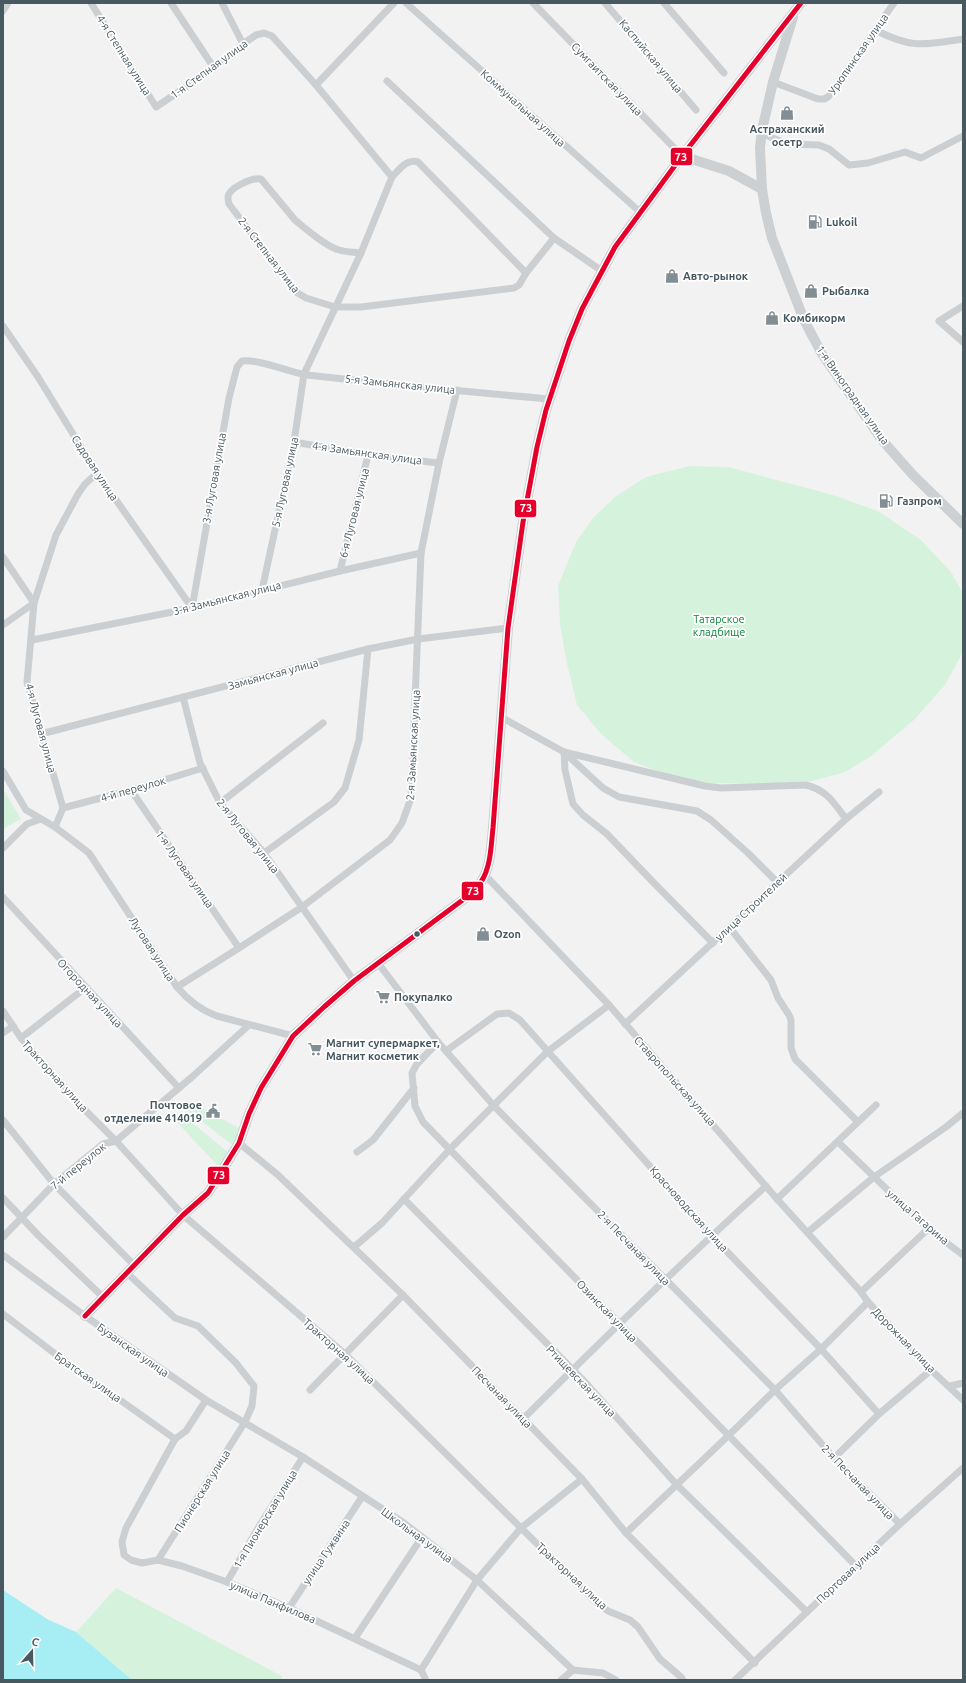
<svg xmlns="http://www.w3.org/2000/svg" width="966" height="1683" font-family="Ubuntu,sans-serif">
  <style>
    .green { fill: #d5f3dc }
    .water { fill: #a6eef4 }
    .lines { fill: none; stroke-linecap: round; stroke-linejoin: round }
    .street { stroke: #cbcfd2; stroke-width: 7 }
    .secondary { stroke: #ccd0d3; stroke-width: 10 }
    .bus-1-casing { stroke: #fff; stroke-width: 8 }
    .bus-1 { stroke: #e4002b; stroke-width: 5 }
    .bus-dot { fill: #475861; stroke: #fff; stroke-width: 1.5 }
    .labels { text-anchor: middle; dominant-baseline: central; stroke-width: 3.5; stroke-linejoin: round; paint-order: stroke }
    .street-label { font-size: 11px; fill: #475861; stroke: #fff }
    .poi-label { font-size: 11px; font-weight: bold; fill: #475861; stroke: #fff; text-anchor: start }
    .park-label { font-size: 11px; fill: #0e853a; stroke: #fff }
    .line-badge { stroke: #fff; stroke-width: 1.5 }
    .badge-label { font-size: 11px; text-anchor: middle; font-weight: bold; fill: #fff }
  </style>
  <rect width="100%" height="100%" fill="#f3f2f2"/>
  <!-- green -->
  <g class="green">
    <polygon points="690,466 728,467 833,495 878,511 921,540 951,572 963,593 963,652 945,685 915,719 870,757 845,772 812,781 762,784 710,783 668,775 634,762 601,734 577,705 567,664 560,624 558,586 576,542 593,518 615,497 646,477"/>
    <polygon points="3,789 21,819 3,829"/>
    <polygon points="189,1103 197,1105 244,1131 234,1146 184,1108"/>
    <polygon points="180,1113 229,1153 221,1169 173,1118"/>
    <polygon points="116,1588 282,1676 281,1680 132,1680 76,1632"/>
  </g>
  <!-- water -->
  <polygon class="water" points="3,1590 47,1619 76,1632 132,1680 3,1680"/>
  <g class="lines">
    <!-- street -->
    <g class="street">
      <path d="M 91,3 L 156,107 L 214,68 L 243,44 L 256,35 L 264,33 L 272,36 L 316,85 L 392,177 C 399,170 407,158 418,162 L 526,273 L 554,238"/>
      <polyline points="171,3 214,68"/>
      <polyline points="222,3 243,44"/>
      <polyline points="406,3 640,212"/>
      <polyline points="533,3 682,156"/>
      <polyline points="605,3 696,110"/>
      <polyline points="664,3 724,73"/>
      <polyline points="3,11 8,3"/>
      <path d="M 875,30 C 913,49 923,45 963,39"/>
      <polyline points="387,81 554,238 602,271"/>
      <polyline points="773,82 818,99 824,99 828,97 894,3"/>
      <polyline points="316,85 394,3"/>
      <polyline points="762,130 770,137 788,144 819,145 829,149 849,165 868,163 905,152 921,158 963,136"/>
      <path d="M 361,253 C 354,252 346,252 339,250 C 325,246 306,229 295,220 L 261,179 C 253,177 232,187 229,194 C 227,197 228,200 229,204 L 296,292 L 306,298 L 335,307 L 361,307 L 514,288 L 519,285 L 526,273"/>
      <polyline points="963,306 939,321 963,342"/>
      <polyline points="3,326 38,377 97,473 192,608"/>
      <polyline points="294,442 368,455 439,463"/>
      <polyline points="3,557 34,603 27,682 63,808 55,827"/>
      <polyline points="340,571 368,455"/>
      <polyline points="262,590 294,442 304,374 361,253 392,177"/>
      <path d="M 192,608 L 229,398 L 237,367 L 242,361 C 260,359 288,372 307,375 C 388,384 468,392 549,399"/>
      <polyline points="3,625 34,603 56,535 78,494 85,484 97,473"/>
      <polyline points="32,640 192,608 340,571 421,553"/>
      <polyline points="183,697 200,763 220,803 264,853 354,981"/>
      <path d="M 501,717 L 564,752 L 705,786 L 721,788 L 806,785 C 827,790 834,803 846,819"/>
      <polyline points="41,734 368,649 418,639 508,628"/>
      <polyline points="564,752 565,770 573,804 583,815 607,834 653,882 713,943"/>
      <polyline points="565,753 603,788 619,797 697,811 711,820 748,853 778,883"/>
      <path d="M 3,771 L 26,810 L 55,827 L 89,853 L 177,987 C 188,1000 200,1010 217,1016 L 293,1036"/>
      <polyline points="131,790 239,948"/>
      <polyline points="220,803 323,723"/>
      <polyline points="63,808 131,790 203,768"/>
      <polyline points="3,848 27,824 41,819"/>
      <polyline points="264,853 334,802 345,788 359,740 368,649"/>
      <polyline points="485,875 609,1005 777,1199 861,1292 868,1302 931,1370 963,1400"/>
      <polyline points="3,897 179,1088"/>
      <polyline points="730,928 771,980 778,998 789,1015 791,1020 791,1048 795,1059 857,1121"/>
      <polyline points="378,963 438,1042 494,1106 775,1390 834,1458 900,1524"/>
      <polyline points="177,987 239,948 302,907 390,840 402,823 411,798 421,553 439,463 457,390"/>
      <polyline points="3,1011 21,1038 80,1105 116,1141 183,1215 346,1355 598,1604 608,1611 630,1620 638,1627 660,1659 681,1677 683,1680"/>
      <polyline points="625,1024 846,819 879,792"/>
      <polyline points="3,1033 13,1026"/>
      <polyline points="21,1038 85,988"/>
      <polyline points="438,1042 417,1064 412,1073 415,1106 423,1122 856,1566"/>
      <polyline points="446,1051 497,1014 509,1013 520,1020 711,1235 821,1349 879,1414"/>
      <polyline points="3,1120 54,1184 134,1265"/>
      <polyline points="838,1142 928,1229 963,1255"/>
      <polyline points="239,1143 278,1175 403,1295 582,1479 626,1533 755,1663"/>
      <polyline points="357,1152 373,1140 414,1088"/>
      <polyline points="3,1198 39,1236 103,1297"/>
      <polyline points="404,1199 450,1149 547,1052 609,1005"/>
      <polyline points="777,1199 876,1105"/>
      <polyline points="808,1232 874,1177 946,1127 963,1113"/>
      <polyline points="3,1237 54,1184 103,1144 116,1141 192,1077 249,1025"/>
      <polyline points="354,1247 382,1223 404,1199 585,1382 676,1484 807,1612"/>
      <polyline points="3,1255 85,1316 206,1400 303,1457 404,1523 477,1580 573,1670"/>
      <polyline points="127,1273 175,1318 198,1326 236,1363 254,1386 252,1406 245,1422 158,1560"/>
      <polyline points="861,1292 928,1229"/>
      <polyline points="3,1314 58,1356 175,1439"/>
      <polyline points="950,1386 963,1383"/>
      <polyline points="310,1390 403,1295"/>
      <polyline points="206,1400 186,1431 175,1439 126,1528 122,1542 124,1555 131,1560 142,1563 158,1560 182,1566 227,1582 289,1608 421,1670"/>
      <path d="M 523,1419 C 603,1339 683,1261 766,1186"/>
      <polyline points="834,1458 879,1414 931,1370"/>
      <polyline points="626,1533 728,1436 775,1390 821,1349 868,1302"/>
      <polyline points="227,1582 258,1528 303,1457"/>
      <polyline points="289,1608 362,1497"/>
      <polyline points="355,1638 422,1537"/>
      <polyline points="421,1670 477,1580 521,1528 582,1479"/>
      <polyline points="421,1670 426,1680"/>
      <polyline points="561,1680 573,1670 603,1673 616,1680"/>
      <polyline points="735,1680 900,1524 963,1468"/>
    </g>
    <!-- secondary -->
    <g class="secondary">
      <polyline points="793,17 773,82 762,130 760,148 762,189 766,213 772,238 804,320 822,354 882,440 913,475 963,524"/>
      <polyline points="682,156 729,171 762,189"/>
      <path d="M 85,1316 L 183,1215 L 208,1193 L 239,1143 L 249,1114 L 261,1088 L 293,1036 L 324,1007 L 354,981 L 468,896 C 472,892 477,887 481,882 C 491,867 491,845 493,828 L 508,628 L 523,522 L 537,447 L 546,410 L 569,341 L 582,309 L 615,247 L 682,156 L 801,3"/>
    </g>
    <defs>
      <path id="bus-1" d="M 85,1316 L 183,1215 L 208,1193 L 239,1143 L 249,1114 L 261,1088 L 293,1036 L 324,1007 L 354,981 L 468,896 C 472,892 477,887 481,882 C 491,867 491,845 493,828 L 508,628 L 523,522 L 537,447 L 546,410 L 569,341 L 582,309 L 615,247 L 682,156 L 801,3"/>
    </defs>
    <!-- bus-1 casing -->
    <use href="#bus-1" class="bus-1-casing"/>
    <!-- bus-1 -->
    <use href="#bus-1" class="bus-1"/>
  </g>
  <!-- icons -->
  <defs>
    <symbol id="shop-bare" viewBox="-9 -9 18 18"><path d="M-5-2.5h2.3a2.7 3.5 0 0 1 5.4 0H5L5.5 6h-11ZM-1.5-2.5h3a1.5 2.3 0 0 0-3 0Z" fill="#838e94" stroke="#fff" stroke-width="2.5" paint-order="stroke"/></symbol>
    <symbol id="fuel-bare" viewBox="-9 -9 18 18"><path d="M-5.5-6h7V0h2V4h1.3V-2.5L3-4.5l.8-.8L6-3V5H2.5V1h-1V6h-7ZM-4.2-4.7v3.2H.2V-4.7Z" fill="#838e94" stroke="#fff" stroke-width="2.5" paint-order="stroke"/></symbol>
    <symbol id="supermarket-bare" viewBox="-9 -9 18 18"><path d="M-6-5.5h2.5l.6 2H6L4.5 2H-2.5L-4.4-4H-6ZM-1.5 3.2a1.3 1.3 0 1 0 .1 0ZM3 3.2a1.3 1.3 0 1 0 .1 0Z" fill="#838e94" stroke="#fff" stroke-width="2.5" paint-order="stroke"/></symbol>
    <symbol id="civic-bare" viewBox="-9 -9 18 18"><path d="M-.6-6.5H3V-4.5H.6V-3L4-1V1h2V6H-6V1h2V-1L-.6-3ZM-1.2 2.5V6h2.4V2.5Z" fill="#838e94" stroke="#fff" stroke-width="2.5" paint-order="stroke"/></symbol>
  </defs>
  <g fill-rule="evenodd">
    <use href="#shop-bare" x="777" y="103" width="20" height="20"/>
    <use href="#fuel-bare" x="805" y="212" width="20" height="20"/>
    <use href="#shop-bare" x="662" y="266" width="20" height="20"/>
    <use href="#shop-bare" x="801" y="281" width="20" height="20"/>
    <use href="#shop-bare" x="762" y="308" width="20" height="20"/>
    <use href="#fuel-bare" x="876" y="491" width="20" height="20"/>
    <use href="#shop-bare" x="473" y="924" width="20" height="20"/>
    <use href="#supermarket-bare" x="373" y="987" width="20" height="20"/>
    <use href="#supermarket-bare" x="305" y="1039" width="20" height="20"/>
    <use href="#civic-bare" x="203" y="1101" width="20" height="20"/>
  </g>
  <!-- markers -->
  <circle class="bus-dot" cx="417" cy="934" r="3.5"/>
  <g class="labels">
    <!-- street labels -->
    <g class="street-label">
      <text transform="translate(858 54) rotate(-55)">Урюпинская улица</text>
      <text transform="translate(124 55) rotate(58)">4-я Степная улица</text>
      <text transform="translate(651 56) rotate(50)">Каспийская улица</text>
      <text transform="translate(209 69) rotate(-36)">1-я Степная улица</text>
      <text transform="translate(607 79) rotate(46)">Сумгаитская улица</text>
      <text transform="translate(523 108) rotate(42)">Коммунальная улица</text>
      <text transform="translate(269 255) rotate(52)">2-я Степная улица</text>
      <text transform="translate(400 384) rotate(6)">5-я Замьянская улица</text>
      <text transform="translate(853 395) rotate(55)">1-я Виноградная улица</text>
      <text transform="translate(367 453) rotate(8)">4-я Замьянская улица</text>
      <text transform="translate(95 468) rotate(57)">Садовая улица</text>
      <text transform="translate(214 478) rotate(-80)">3-я Луговая улица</text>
      <text transform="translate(285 482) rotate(-78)">5-я Луговая улица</text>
      <text transform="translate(354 513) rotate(-76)">6-я Луговая улица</text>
      <text transform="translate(227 598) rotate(-14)">3-я Замьянская улица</text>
      <text transform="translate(273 674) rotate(-15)">Замьянская улица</text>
      <text transform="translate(41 728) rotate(75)">4-я Луговая улица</text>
      <text transform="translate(413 745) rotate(-87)">2-я Замьянская улица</text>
      <text transform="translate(133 789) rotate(-16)">4-й переулок</text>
      <text transform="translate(248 836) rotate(51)">2-я Луговая улица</text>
      <text transform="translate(185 869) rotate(55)">1-я Луговая улица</text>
      <text transform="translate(751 907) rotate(-43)">улица Строителей</text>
      <text transform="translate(152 949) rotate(57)">Луговая улица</text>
      <text transform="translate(90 993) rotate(47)">Огородная улица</text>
      <text transform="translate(55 1076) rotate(48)">Тракторная улица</text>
      <text transform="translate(675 1081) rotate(48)">Ставропольская улица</text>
      <text transform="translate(78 1166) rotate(-39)">7-й переулок</text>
      <text transform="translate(689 1209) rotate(48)">Красноводская улица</text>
      <text transform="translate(918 1217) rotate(41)">улица Гагарина</text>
      <text transform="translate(634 1248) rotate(46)">2-я Песчаная улица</text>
      <text transform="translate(607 1311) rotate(46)">Озинская улица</text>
      <text transform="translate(904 1340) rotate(46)">Дорожная улица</text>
      <text transform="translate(133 1350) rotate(35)">Бузанская улица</text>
      <text transform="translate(339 1351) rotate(42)">Тракторная улица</text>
      <text transform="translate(88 1377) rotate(35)">Братская улица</text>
      <text transform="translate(581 1381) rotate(46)">Ртищевская улица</text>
      <text transform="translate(502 1397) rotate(46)">Песчаная улица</text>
      <text transform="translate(858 1482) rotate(46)">2-я Песчаная улица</text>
      <text transform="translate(202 1491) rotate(-58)">Пионерская улица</text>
      <text transform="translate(265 1519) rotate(-59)">1-я Пионерская улица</text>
      <text transform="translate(417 1535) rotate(36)">Школьная улица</text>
      <text transform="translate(326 1552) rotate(-56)">улица Гужвина</text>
      <text transform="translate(848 1573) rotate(-43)">Портовая улица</text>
      <text transform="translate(572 1576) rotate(43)">Тракторная улица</text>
      <text transform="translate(273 1602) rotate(23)">улица Панфилова</text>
    </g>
    <!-- poi labels -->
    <g class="poi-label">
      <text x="787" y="129" text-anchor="middle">Астраханский<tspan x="787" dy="13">осетр</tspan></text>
      <text x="826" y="222">Lukoil</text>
      <text x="683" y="276">Авто-рынок</text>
      <text x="822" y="291">Рыбалка</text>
      <text x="783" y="318">Комбикорм</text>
      <text x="897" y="501">Газпром</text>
      <text x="494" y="934">Ozon</text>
      <text x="394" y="997">Покупалко</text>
      <text x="326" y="1043">Магнит супермаркет,<tspan x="326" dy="13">Магнит косметик</tspan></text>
      <text x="202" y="1105" text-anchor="end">Почтовое<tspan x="202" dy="13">отделение 414019</tspan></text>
    </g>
    <!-- park labels -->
    <g class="park-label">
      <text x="719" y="619">Татарское<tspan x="719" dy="13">кладбище</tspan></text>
    </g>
  </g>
  <g class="line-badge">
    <rect x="670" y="147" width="23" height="19" rx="4" fill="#e4002b"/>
    <rect x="514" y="499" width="23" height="19" rx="4" fill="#e4002b"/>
    <rect x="461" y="881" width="23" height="20" rx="4" fill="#e4002b"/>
    <rect x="207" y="1166" width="23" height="19" rx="4" fill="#e4002b"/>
  </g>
  <g class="badge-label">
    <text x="681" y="161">73</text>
    <text x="526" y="512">73</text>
    <text x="473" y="895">73</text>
    <text x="219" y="1179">73</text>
  </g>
  <!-- border -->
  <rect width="966" height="1683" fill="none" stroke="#475861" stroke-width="8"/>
  <!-- north arrow -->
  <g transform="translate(32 1651) rotate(20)" stroke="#ffffff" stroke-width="3" paint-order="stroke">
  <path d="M0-3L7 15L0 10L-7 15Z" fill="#475861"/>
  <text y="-6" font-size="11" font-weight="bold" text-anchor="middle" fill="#475861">С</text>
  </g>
</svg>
